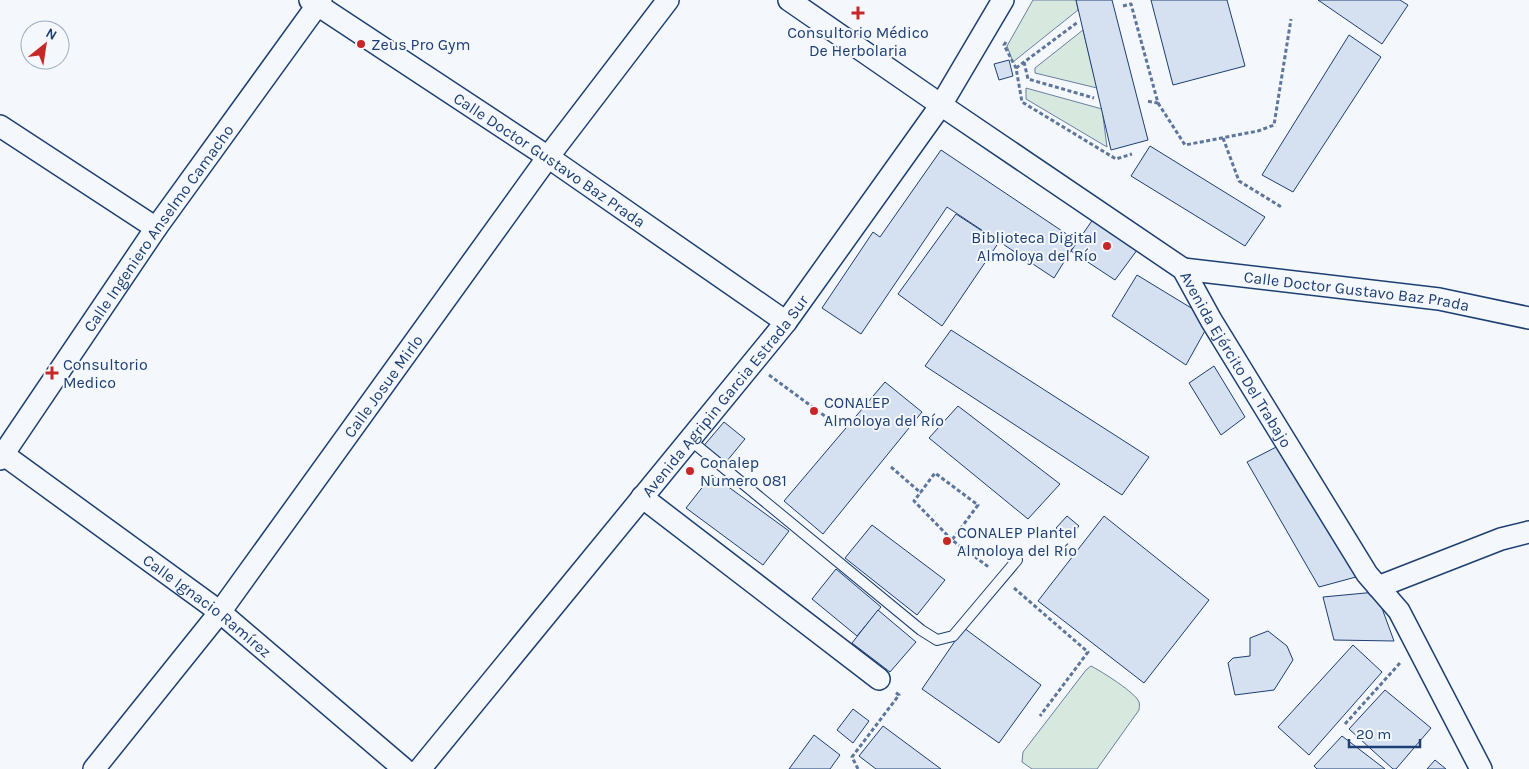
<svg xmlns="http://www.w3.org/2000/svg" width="1529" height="769" font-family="Karla,sans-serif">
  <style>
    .green { fill: #d7e8df; stroke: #687fa3 }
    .building { fill: #d5e0f0; stroke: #1d3f73 }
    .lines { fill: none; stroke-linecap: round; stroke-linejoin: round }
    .service-casing { stroke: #1d3f73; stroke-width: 12 }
    .minor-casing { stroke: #1d3f73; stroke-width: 24 }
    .path { stroke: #5e769c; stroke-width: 3; stroke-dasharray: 4 2.5; stroke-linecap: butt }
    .service { stroke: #f4f7fb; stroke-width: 10 }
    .minor { stroke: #f4f7fb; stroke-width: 21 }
    .poi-dot { fill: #c62828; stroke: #f4f7fb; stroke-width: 2 }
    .labels { text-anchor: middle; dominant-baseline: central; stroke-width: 4; stroke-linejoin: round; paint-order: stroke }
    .poi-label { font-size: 16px; fill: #1d3f73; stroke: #f4f7fb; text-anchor: start }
    .street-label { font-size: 16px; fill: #1d3f73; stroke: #f4f7fb }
  </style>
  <rect width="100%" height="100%" fill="#f4f7fb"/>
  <!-- green -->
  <g class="green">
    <polygon points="1033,0 1076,0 1078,10 1013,62 1007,46"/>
    <polygon points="1083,30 1097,88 1035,73 1035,68"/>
    <polygon points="1026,88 1102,109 1107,147 1026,99"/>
    <path d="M 1091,666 C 1101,671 1136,693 1139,702 C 1140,704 1139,709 1139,710 L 1097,769 L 1032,769 L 1022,762 L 1023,752 L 1086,670 Z"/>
  </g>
  <!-- building -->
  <g class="building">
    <polygon points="1076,0 1112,0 1148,140 1111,150"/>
    <polygon points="1151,0 1227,0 1245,66 1173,85"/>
    <polygon points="1318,0 1400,0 1408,5 1382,44"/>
    <polygon points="1349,35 1381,57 1293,192 1262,175"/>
    <polygon points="1009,60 1013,76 999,80 994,64"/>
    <polygon points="1150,146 1265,217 1245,246 1131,176"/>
    <polygon points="941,150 1077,241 1054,278 947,207 861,334 822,308 873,232 880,237"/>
    <polygon points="1098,212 1143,242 1115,280 1071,251"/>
    <polygon points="956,214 999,242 942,326 898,294"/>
    <polygon points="1137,275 1211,320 1186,365 1112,316"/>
    <polygon points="951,330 1149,457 1122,495 925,366"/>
    <polygon points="1214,366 1245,417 1221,435 1189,383"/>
    <polygon points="885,382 922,412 823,534 784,501"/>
    <polygon points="958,406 1060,484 1028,519 929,438"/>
    <polygon points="724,422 745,439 722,467 701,449"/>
    <polygon points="1286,442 1367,574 1319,587 1247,462"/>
    <polygon points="712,475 789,531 763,565 686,508"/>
    <polygon points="1067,516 1079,526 1068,539 1056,528"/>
    <polygon points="1104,516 1209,600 1144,683 1038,601"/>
    <polygon points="872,525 945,580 917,615 845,558"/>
    <polygon points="836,569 881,607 857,636 812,599"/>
    <polygon points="1376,592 1394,641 1334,640 1323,597"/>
    <polygon points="878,610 916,642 890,672 852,643"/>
    <polygon points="964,628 1041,685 999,743 922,689"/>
    <polygon points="1268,631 1287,646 1293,660 1274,690 1235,695 1228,663 1233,658 1250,656 1250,638"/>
    <polygon points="1353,645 1382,672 1309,755 1278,727"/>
    <polygon points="1385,690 1431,728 1396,769 1393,769 1349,729"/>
    <polygon points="853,709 869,721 853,743 837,730"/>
    <polygon points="883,726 941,769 876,769 859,756"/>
    <polygon points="814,735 840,755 830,769 789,769"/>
    <polygon points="1342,736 1385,769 1317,769 1314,766"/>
    <polygon points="1435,760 1446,769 1427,769"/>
  </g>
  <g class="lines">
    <defs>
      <polyline id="service" points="690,440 921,630 937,640 953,636 1017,560"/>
      <g id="minor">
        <path id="s1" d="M 310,0 L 548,157 L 786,322"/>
        <path id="s2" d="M 789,0 L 941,105 L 1183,269 L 1211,320 L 1367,574 L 1399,611 L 1481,769"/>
        <polyline points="0,126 156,228"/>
        <path id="s3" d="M 1183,269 L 1439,299 L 1529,318"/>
        <path id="s4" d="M 0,452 L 220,612 L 404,769"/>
        <path id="s5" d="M 0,459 L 156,228 L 321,0"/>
        <polyline points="642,497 879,679"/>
        <polyline points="1378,587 1501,539 1529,532"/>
        <path id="s6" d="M 94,769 L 220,612 L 548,157 L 668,0"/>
        <path id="s7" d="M 420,769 L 786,322 L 941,105 L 1003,0"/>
      </g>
    </defs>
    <!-- service casing -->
    <use href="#service" class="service-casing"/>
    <!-- minor casing -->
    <use href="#minor" class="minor-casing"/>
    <!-- path -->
    <g class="path">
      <polyline points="1123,6 1131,4 1158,103 1146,101"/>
      <polyline points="1006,42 1004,45 1016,68 1022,102 1116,159 1132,154"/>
      <polyline points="1024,62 1028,79 1094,98"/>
      <polyline points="1016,68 1078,22"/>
      <polyline points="1158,103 1185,145 1258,131 1274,125 1291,19"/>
      <polyline points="1223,138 1239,181 1283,208"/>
      <polyline points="769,375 837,425"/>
      <polyline points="891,467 921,493"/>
      <polyline points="952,540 914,501 935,473 978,505 952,540 990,568"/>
      <polyline points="1014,588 1088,652 1040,716"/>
      <polyline points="1345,724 1400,663"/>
      <polyline points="858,769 852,757 899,695 895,692"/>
    </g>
    <!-- service -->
    <use href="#service" class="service"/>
    <!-- minor -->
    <use href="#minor" class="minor"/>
  </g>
  <!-- markers -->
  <g class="poi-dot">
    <path d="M855.5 5.5h5v5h5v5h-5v5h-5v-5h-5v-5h5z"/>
    <circle cx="361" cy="44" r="5"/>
    <circle cx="1107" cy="246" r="5"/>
    <path d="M49.5 365.5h5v5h5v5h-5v5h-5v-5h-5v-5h5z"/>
    <circle cx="814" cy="411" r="5"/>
    <circle cx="690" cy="471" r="5"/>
    <circle cx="947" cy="541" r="5"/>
  </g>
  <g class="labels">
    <!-- poi labels -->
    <g class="poi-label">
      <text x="858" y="32" text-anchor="middle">Consultorio Médico<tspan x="858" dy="18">De Herbolaria</tspan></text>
      <text x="371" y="44">Zeus Pro Gym</text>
      <text x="1097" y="237" text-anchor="end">Biblioteca Digital<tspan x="1097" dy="18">Almoloya del Río</tspan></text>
      <text x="63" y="364">Consultorio<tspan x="63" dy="18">Medico</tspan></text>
      <text x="824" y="402">CONALEP<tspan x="824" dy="18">Almoloya del Río</tspan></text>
      <text x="700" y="462">Conalep<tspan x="700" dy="18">Numero 081</tspan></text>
      <text x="957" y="532">CONALEP Plantel<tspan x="957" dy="18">Almoloya del Río</tspan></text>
    </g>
    <!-- street labels -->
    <g class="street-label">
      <text stroke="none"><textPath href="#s1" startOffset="288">Calle Doctor Gustavo Baz Prada</textPath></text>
      <text stroke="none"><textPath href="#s5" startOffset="280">Calle Ingeniero Anselmo Camacho</textPath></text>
      <text stroke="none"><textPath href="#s3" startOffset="175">Calle Doctor Gustavo Baz Prada</textPath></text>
      <text stroke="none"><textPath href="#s2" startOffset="582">Avenida Ejército Del Trabajo</textPath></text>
      <text stroke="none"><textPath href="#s6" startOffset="480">Calle Josue Mirlo</textPath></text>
      <text stroke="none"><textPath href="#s7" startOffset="482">Avenida Agripin Garcia Estrada Sur</textPath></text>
      <text stroke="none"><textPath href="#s4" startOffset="258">Calle Ignacio Ramírez</textPath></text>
    </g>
  </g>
  <!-- north arrow -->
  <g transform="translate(45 45) rotate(30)"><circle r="24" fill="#f4f7fb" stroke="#9eadc5"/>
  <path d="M0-4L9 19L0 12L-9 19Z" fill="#c62828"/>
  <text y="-8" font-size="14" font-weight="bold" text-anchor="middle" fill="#1d3f73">N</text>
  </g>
  <!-- scale -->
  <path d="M1349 739v8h71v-8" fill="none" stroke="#1d3f73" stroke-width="2.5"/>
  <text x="1356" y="739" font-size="15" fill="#1d3f73" stroke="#f4f7fb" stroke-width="4" paint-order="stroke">20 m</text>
</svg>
